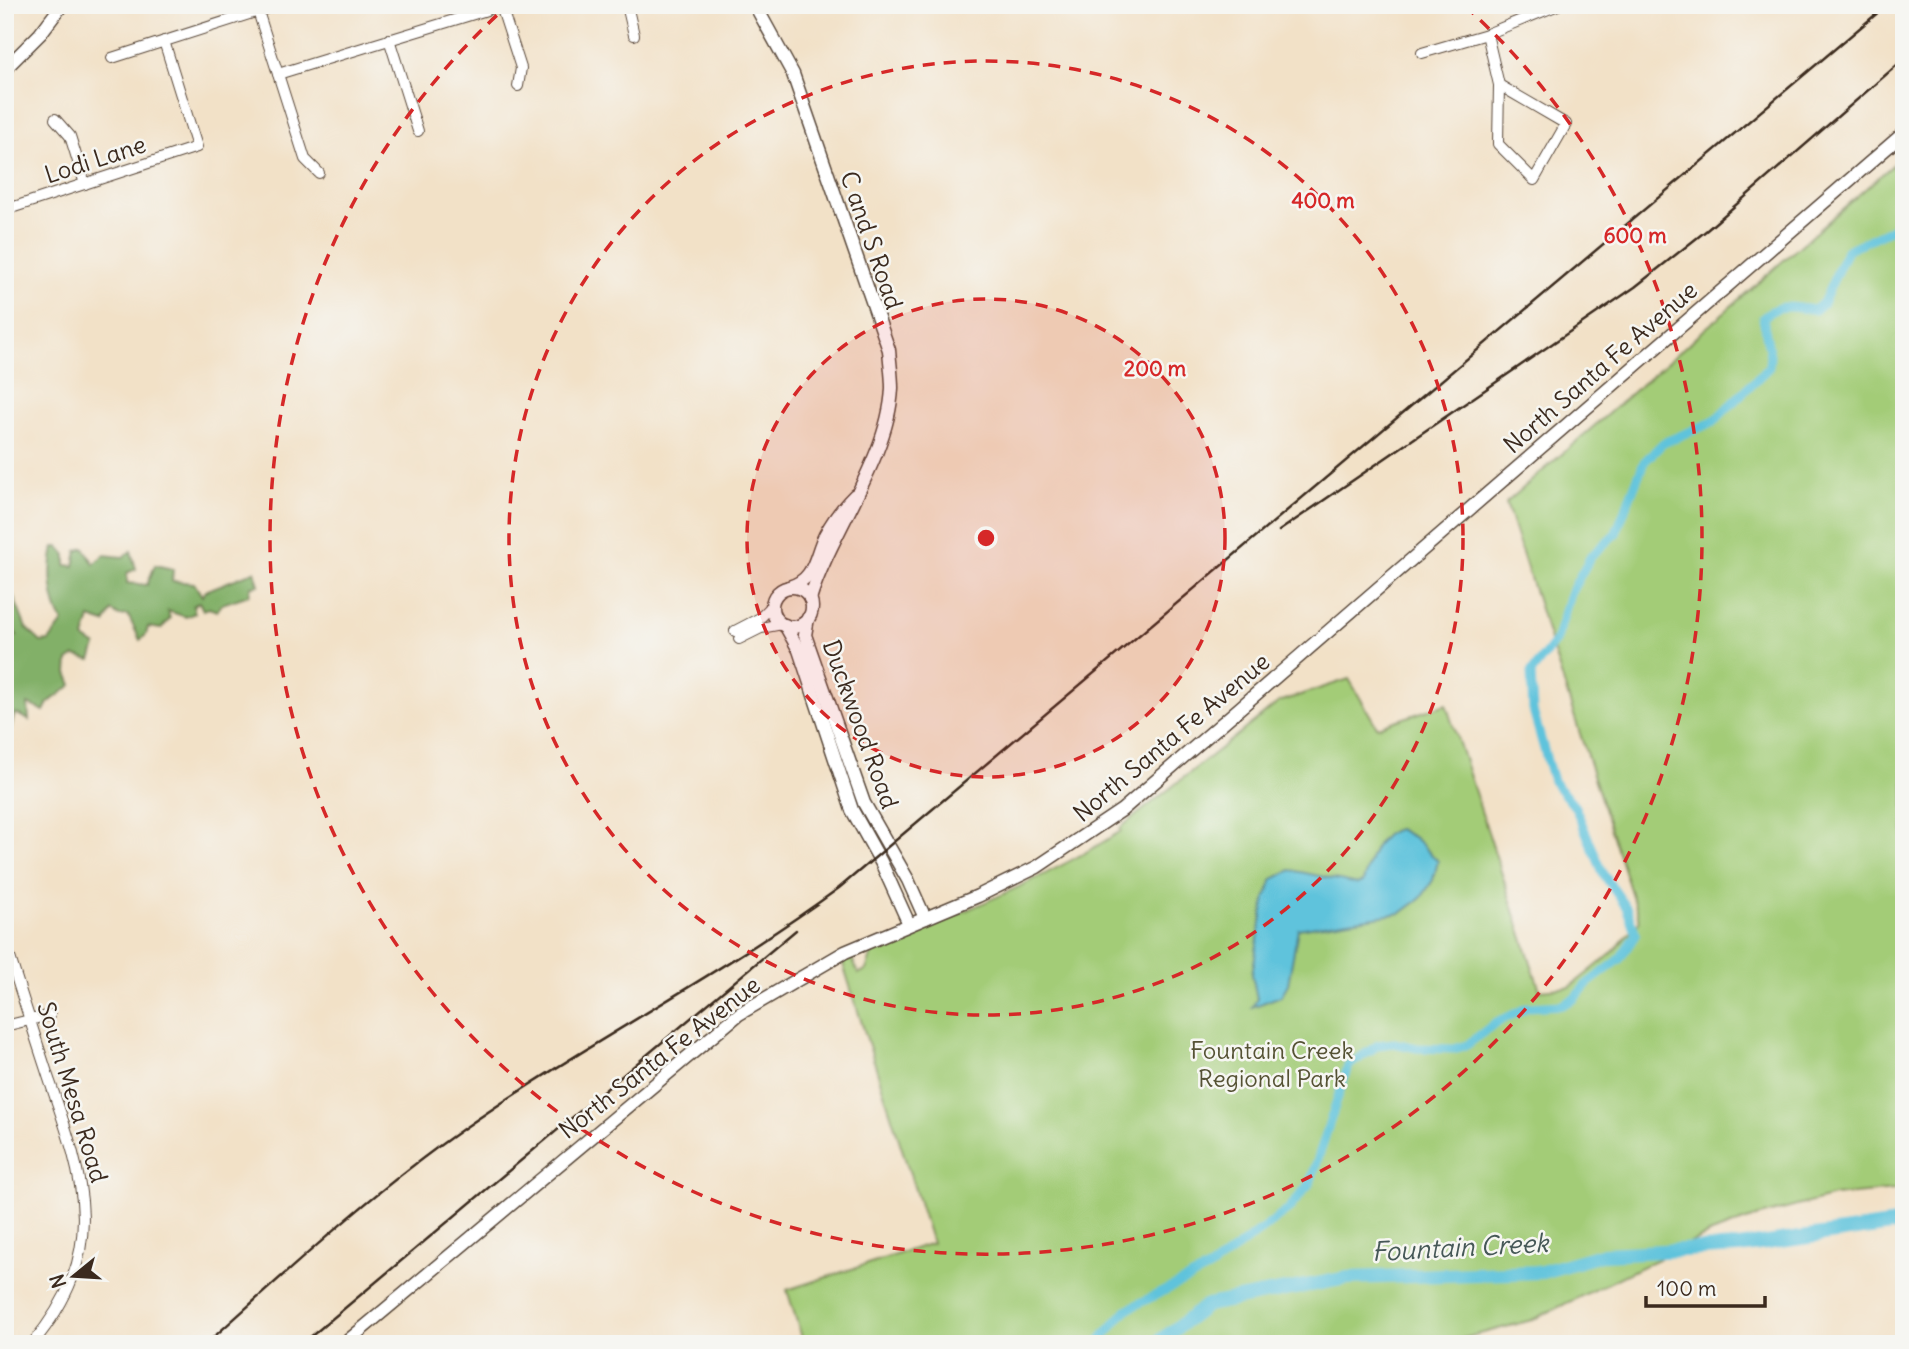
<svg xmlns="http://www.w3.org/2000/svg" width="1909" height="1349" font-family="Delius,sans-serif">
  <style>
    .green { fill: #a3cc77; stroke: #6f7b4a; stroke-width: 2 }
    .forest { fill: #82b068; stroke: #5e6d43; stroke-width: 2 }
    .water { fill: #5ec3dc; stroke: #4c767d; stroke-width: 2 }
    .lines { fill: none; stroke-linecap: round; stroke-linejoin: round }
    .canal { stroke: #5ec3dc; stroke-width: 9 }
    .river { stroke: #5ec3dc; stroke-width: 14 }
    .minor-casing { stroke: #564537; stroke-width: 12 }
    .major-casing { stroke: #564537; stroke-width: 15 }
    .minor { stroke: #fff; stroke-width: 10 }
    .major { stroke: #fff; stroke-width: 12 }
    .rail { stroke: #3b2a1e; stroke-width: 2.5 }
    .ring { fill: none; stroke: #d62828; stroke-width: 3.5; stroke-dasharray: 12 9 }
    .labels { text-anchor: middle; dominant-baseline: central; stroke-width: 5; stroke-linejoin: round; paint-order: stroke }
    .street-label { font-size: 24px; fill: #3b2a1e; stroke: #f6f6f2 }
    .park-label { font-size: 24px; fill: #555234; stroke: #f6f6f2 }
    .water-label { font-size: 26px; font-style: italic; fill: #465857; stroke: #f6f6f2 }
    .centre { fill: #d62828; stroke: #f6f6f2; stroke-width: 3.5 }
    .ring-label { font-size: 21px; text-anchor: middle; font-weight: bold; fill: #d62828; stroke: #f6f6f2; stroke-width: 5; stroke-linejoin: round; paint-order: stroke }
  </style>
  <rect width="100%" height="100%" fill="#f6f6f2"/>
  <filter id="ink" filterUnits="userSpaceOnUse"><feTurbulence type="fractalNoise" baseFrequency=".0143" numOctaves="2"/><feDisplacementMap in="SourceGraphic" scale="14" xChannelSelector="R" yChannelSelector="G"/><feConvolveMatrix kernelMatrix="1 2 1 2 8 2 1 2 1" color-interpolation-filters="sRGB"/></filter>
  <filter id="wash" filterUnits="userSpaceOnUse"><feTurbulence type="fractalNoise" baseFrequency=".00686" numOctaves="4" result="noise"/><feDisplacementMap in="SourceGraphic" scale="28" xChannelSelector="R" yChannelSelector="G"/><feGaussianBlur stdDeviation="1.57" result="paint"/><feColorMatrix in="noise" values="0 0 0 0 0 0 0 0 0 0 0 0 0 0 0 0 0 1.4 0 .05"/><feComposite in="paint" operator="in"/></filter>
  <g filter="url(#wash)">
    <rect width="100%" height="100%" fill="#f2e1c7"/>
    <!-- green -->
    <path class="green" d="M 1904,155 L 1904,1189 L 1834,1196 L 1749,1219 L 1709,1234 L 1532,1320 L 1442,1344 L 804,1344 L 787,1290 L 932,1243 L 842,961 L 851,955 L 858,974 L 866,970 L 873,950 C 958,914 1043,881 1121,831 L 1120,828 L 1279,702 L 1349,679 L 1377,727 L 1446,704 L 1540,990 L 1570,987 L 1611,954 L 1640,921 L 1506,503 Z"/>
    <!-- forest -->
    <path class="forest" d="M 54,547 L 59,547 L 66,555 L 66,565 L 74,566 L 77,551 L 84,548 L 94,564 L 104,555 L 123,557 L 131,551 L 136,569 L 127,573 L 127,583 L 147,585 L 155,565 L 173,569 L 172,581 L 194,583 L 202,596 L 205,591 L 255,571 L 259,585 L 251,586 L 249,595 L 222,604 L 217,611 L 209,608 L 203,610 L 199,602 L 193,606 L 195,613 L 186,617 L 168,611 L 170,619 L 161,629 L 148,627 L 146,635 L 140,640 L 128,615 L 119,616 L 112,611 L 105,623 L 90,618 L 84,638 L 96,646 L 91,660 L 75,656 L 68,661 L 67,673 L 72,685 L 48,703 L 44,711 L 28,704 L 29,720 L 15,713 L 10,731 L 5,731 L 5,633 L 17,636 L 5,615 L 5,584 L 9,585 L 26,628 L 41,642 L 49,641 L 63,622 C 50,601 49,570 54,547 Z"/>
    <!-- water -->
    <path class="water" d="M 1398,829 L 1415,838 L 1438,861 L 1433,880 L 1421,898 L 1401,913 L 1298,929 L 1288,984 L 1281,996 L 1252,1007 L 1257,999 L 1252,974 L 1265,899 L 1273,879 L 1291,870 L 1358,884 L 1363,882 C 1369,863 1374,835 1398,829 Z"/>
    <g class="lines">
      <!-- canal -->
      <g class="canal">
        <path d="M 1627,505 L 1644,462 L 1663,443 L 1713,422 L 1769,367 L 1770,355 L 1763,318 C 1778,301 1794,308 1815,310 L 1823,303 L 1847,250 L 1904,223"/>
        <polyline points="1097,1344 1126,1310 1210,1268 1288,1210 1310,1183 1348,1066 1378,1045 1394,1043 1417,1048 1454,1049 1467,1045 1494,1024 1528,1007 1562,1005 1574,999 1587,984 1619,960 1636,934 1626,907 1604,875 1575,807 1553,781 1533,711 1531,673 1557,639 1570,594 1591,556 1616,533 1625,510"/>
      </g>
      <!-- river -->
      <polyline class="river" points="1156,1344 1207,1305 1347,1278 1542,1272 1604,1254 1739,1247 1904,1223"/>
    </g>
  </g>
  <g filter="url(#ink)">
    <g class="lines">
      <defs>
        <g id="minor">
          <polyline points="256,5 305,159 319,173"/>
          <polyline points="627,5 634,35"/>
          <polyline points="501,6 521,68 518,86"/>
          <polyline points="1487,34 1499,85 1566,124 1534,180 1498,144 1499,85"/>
          <polyline points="389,39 418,131"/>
          <polyline points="1422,53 1487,34 1558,5"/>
          <polyline points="112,58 277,5"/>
          <polyline points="278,74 503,5"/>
          <polyline points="55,119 70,136 85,184"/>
          <polyline points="5,210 197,147 164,41"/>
          <polyline points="735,631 760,618 772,606"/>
          <polyline points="739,639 761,628 782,624"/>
          <path d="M 5,941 C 19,987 34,1033 49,1079 C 84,1180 110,1251 32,1344"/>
          <polyline points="5,1026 50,1015"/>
        </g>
        <g id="major">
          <path d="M 755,5 L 793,74 L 889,350 C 890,363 892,376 892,388 C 889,457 830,533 810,599"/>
          <polyline points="5,69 40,34 62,5"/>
          <path d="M 789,587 C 816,579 814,557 825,535 C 833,520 843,507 855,495"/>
          <circle cx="792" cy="607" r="20"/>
          <polyline points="808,618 805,635 864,803 908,880 925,918"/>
          <polyline points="785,625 799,650 852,810 881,862 909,924"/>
          <polyline points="344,1344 739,1014 845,952 978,896 1037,867 1122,810 1904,133"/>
        </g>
      </defs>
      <!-- minor casing -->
      <use href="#minor" class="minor-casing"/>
      <!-- major casing -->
      <use href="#major" class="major-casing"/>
      <!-- minor -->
      <use href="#minor" class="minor"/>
      <!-- major -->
      <use href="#major" class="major"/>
      <!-- rail -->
      <g class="rail">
        <polyline points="1279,531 1635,287 1707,230 1904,59"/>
        <path d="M 206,1344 C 289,1270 371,1193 463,1129 C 585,1044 719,976 839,888 L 1887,5"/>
        <polyline points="302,1344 796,930"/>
      </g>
    </g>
  </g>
  <!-- distance rings -->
  <circle cx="986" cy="538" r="239" fill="#d62828" fill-opacity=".12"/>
  <g class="ring">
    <circle cx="986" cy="538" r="239"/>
    <circle cx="986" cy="538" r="477"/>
    <path d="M1465 6A716 716 0 1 1 507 6"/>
  </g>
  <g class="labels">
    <!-- street labels -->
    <g class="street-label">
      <text transform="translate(95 159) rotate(-18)">Lodi Lane</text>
      <text transform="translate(872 240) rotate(71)">C and S Road</text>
      <text transform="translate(1600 367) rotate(-41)">North Santa Fe Avenue</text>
      <text transform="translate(861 724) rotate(70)">Duckwood Road</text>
      <text transform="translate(1171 737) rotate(-40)">North Santa Fe Avenue</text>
      <text transform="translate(659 1057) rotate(-38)">North Santa Fe Avenue</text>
      <text transform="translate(73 1092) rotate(73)">South Mesa Road</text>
    </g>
    <!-- park labels -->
    <g class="park-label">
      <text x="1272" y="1050">Fountain Creek<tspan x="1272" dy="28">Regional Park</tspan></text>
    </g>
    <!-- water labels -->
    <g class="water-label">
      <text transform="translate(1460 1247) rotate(-3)">Fountain Creek</text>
    </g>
  </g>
  <circle cx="986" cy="538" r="10" class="centre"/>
  <g class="ring-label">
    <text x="1323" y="208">400 m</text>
    <text x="1635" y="243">600 m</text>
    <text x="1155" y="376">200 m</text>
  </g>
  <!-- margin -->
  <rect width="1909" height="1349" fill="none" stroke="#f6f6f2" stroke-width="28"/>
  <!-- north arrow -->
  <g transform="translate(74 1276) rotate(252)" stroke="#f6f6f2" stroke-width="5" paint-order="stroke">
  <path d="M0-5L12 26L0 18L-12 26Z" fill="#3b2a1e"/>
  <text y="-10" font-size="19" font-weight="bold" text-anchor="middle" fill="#3b2a1e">N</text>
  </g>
  <!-- scale -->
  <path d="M1646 1296v10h119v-10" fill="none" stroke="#3b2a1e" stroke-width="3.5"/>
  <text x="1657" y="1296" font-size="21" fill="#3b2a1e" stroke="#f6f6f2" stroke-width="5" paint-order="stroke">100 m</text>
</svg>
